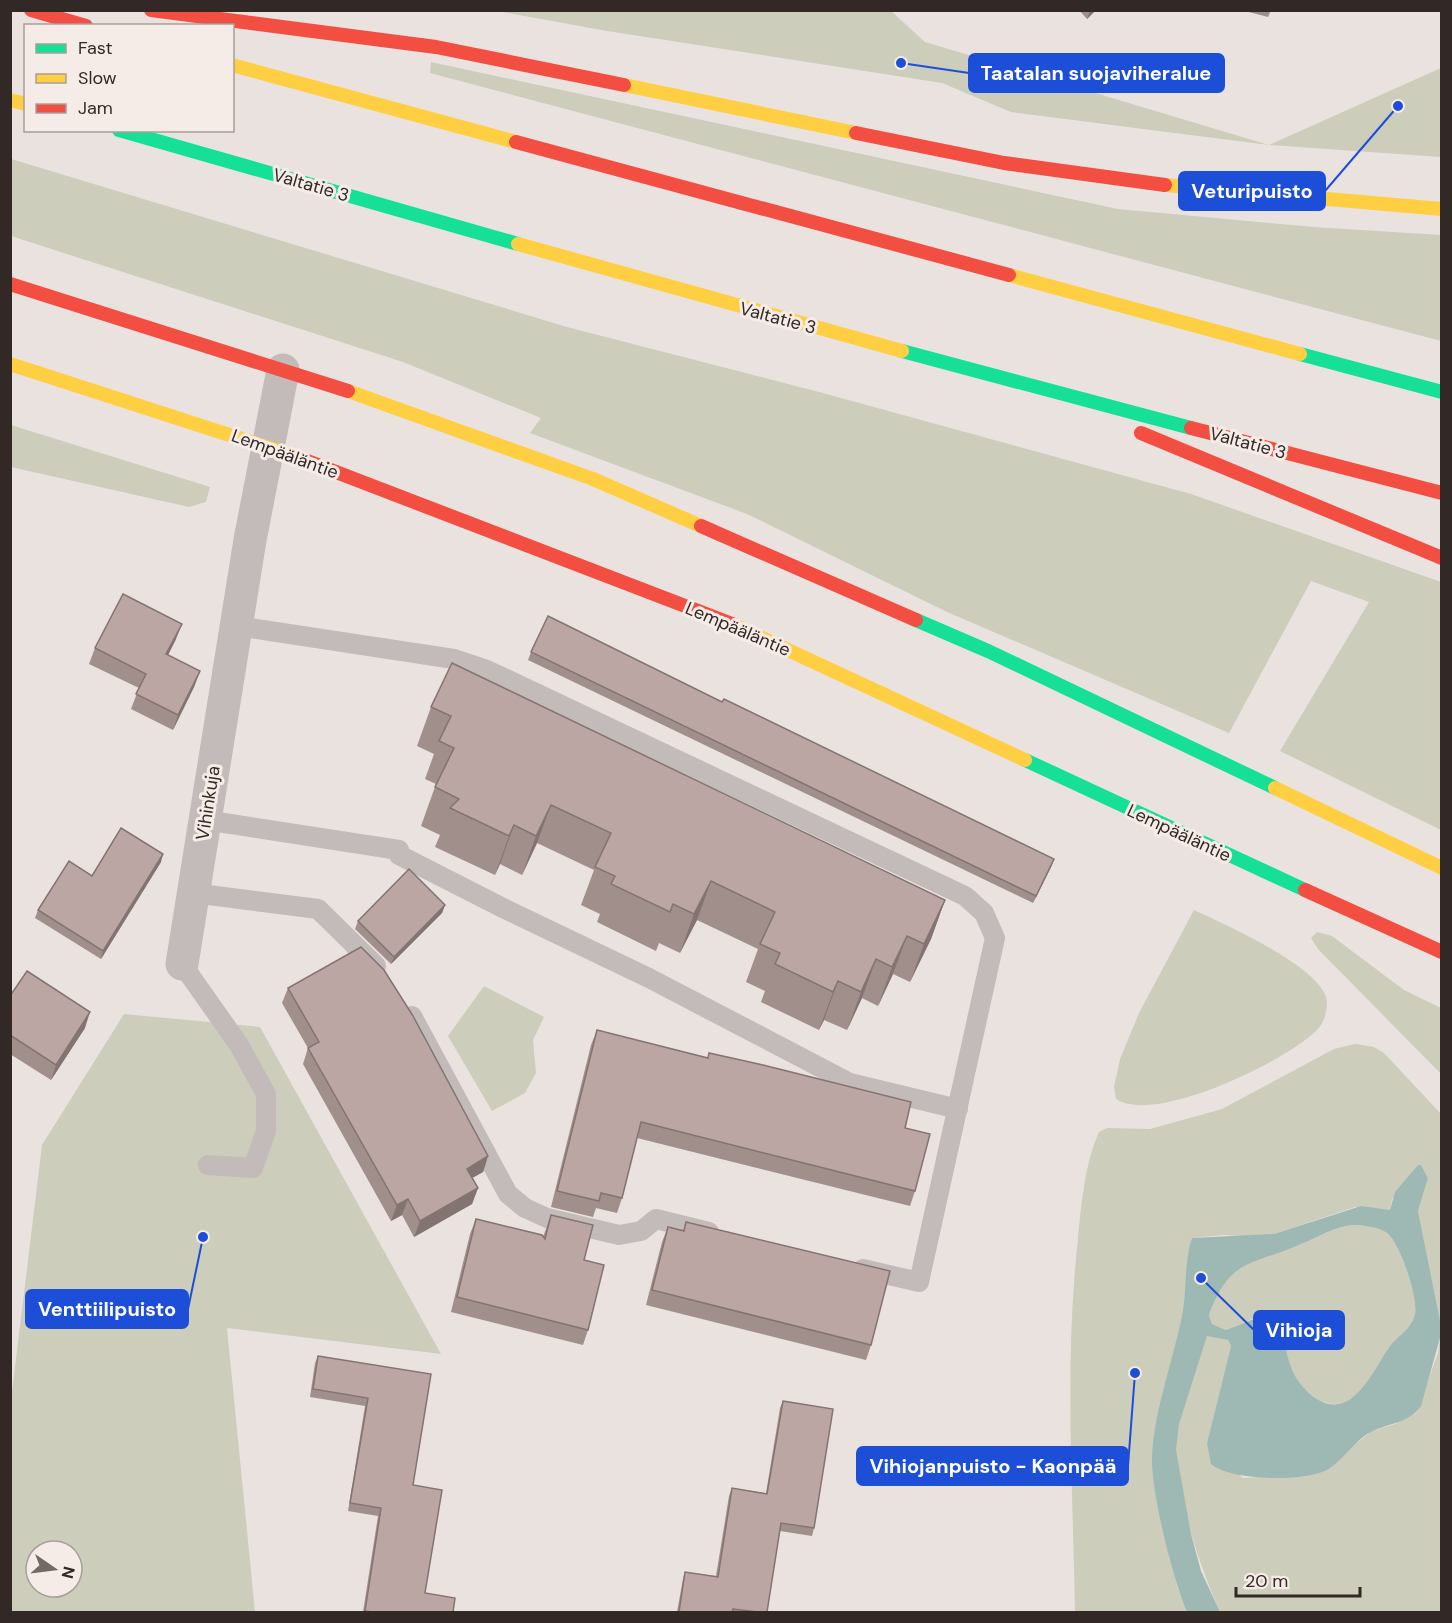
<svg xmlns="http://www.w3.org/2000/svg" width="1452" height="1623" font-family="'DM Sans',sans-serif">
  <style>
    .green { fill: #cdcdbb; fill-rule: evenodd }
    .water { fill: #9eb9b4; fill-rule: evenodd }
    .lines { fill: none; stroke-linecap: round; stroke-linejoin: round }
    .lane { stroke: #c2bbb9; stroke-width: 20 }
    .street { stroke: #c2bbb9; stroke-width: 33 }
    .fast { stroke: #16e098; stroke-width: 14 }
    .slow { stroke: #ffcf43; stroke-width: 14 }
    .jam { stroke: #f24e42; stroke-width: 14 }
    .wall { fill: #a18f8c }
    .shaded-wall { fill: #837472 }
    .building { fill: #bba6a3; stroke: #837472; stroke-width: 1.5 }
    .labels { text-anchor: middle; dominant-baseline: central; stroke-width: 6; stroke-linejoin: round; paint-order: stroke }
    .street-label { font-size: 18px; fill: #322927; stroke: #f6ece7 }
    .leader { fill: none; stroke: #1d4ed8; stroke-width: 2 }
    .callout-dot { fill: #1d4ed8; stroke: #f6ece7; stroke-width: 2 }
    .callout { fill: #1d4ed8; stroke: #1d4ed8; stroke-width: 2 }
    .callout-label { font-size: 20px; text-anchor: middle; font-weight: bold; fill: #fff }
  </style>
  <rect width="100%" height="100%" fill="#eae2df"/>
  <!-- green -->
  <g class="green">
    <polygon points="497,11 891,11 925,42 1269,145 1441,68 1441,157 1269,145 1011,112 942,83 607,31"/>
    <polygon points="431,62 1118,209 1314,227 1441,235 1441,341 430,73"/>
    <polygon points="11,159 567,327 819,392 1191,494 1441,582 1441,830 1280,751 1369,602 1311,581 1229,733 947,612 747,514 530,433 541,418 403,362 11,236"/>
    <polygon points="11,425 210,487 206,502 189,507 11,467"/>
    <path d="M 1194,910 C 1224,924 1315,964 1326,997 C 1329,1008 1324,1024 1316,1031 C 1284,1062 1155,1125 1116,1099 L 1114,1087 L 1120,1059 L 1139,1013 Z"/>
    <polygon points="1317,932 1332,936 1404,990 1441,1008 1441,1074 1318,949 1311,938"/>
    <polygon points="484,986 544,1017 533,1040 536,1073 525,1093 492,1111 448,1036"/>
    <path d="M 124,1014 L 260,1027 L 441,1354 L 227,1328 L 255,1612 L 11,1612 L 11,1400 L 42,1145 ZM 36,1551 L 72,1551 L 72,1587 L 36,1587 Z"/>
    <path d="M 1355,1044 L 1374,1047 L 1384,1053 L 1441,1114 L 1441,1612 L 1220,1612 C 1202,1571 1169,1481 1176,1436 C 1181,1404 1195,1371 1204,1339 L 1209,1335 L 1228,1340 L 1231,1346 L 1207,1443 L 1243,1478 L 1318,1473 L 1372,1431 L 1395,1424 L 1416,1413 L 1438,1353 L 1440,1338 L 1440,1320 L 1418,1211 L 1428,1178 L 1421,1165 L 1418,1165 L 1392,1199 L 1390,1210 L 1355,1207 L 1274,1234 L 1256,1237 L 1224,1235 L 1192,1238 L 1183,1309 L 1173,1361 L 1163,1522 L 1177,1586 L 1187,1612 L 1075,1612 C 1073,1488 1064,1363 1078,1239 C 1081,1207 1085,1162 1099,1132 L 1107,1128 L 1150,1129 L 1222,1109 L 1334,1049 Z"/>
    <path d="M 1356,1225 C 1366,1226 1378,1227 1387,1233 C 1400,1243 1418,1297 1415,1314 C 1412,1329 1396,1337 1388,1350 C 1377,1368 1367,1389 1349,1400 C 1329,1413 1301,1391 1292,1374 C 1285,1360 1284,1340 1282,1324 L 1257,1317 L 1226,1330 L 1212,1324 L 1209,1315 C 1230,1258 1251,1266 1299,1245 C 1319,1237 1334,1227 1356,1225 Z"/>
  </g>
  <!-- water -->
  <path class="water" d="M 1418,1165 L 1421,1165 L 1428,1178 L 1418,1211 L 1440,1320 L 1440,1338 L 1421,1406 C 1409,1423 1390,1423 1373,1431 C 1355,1439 1344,1460 1327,1470 C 1304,1482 1231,1481 1211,1464 L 1207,1443 L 1231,1346 L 1228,1340 L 1207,1336 L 1179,1424 L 1176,1450 L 1191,1534 L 1201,1571 L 1220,1612 L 1187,1612 C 1173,1579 1151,1493 1152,1457 C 1154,1410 1173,1362 1182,1315 C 1187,1291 1184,1261 1192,1238 L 1274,1234 L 1361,1206 L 1390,1210 L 1395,1192 ZM 1356,1225 C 1366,1226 1378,1227 1387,1233 C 1400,1243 1418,1297 1415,1314 C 1412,1328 1399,1335 1390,1346 C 1373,1370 1352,1424 1314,1397 C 1293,1381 1288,1363 1284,1338 C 1283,1332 1283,1326 1279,1321 L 1264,1315 L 1226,1330 L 1212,1324 L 1209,1315 C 1230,1258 1251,1266 1299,1245 C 1319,1237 1334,1226 1356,1225 Z"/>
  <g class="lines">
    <!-- lane -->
    <g class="lane">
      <polyline points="237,626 454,659 487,670 965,896 984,913 995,938 919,1282 863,1269"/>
      <polyline points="205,820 399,850 399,855 505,909 649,978 850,1083 958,1109"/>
      <polyline points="193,893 318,909 376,966"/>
      <polyline points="182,964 239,1045 266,1094 266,1131 253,1168 208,1165"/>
      <polyline points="412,1016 508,1194 525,1208 547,1218 619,1235 641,1231 656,1219 709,1232"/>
    </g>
    <!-- street -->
    <polyline class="street" points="182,964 250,540 283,370"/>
    <!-- fast -->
    <g class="fast">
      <polyline points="119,130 518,244"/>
      <polyline points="902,351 1191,428"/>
      <polyline points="1300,354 1442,392"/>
      <polyline points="916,620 988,651 1275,788"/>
      <polyline points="1025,760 1305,890"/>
    </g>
    <!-- slow -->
    <g class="slow">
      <polyline points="232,65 516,142"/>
      <polyline points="624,85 856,133"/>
      <polyline points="10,100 26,104"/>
      <polyline points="1165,185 1442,209"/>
      <polyline points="518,244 902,351"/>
      <polyline points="1009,275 1300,354"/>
      <polyline points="10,364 297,457"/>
      <polyline points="348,391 593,479 701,526"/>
      <polyline points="732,624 1025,760"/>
      <polyline points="1275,788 1442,868"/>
    </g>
    <!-- jam -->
    <g class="jam">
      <polyline points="31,10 86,26"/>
      <polyline points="151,10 436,47 624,85"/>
      <polyline points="856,133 1004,163 1165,185"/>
      <polyline points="516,142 1009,275"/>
      <polyline points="10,284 348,391"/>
      <polyline points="1191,428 1442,493"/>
      <polyline points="1141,433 1442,558"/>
      <polyline points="297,457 732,624"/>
      <polyline points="701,526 916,620"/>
      <polyline points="1305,890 1442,952"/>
    </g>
  </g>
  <!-- wall -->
  <g class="wall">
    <polygon points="1079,10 1096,10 1087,19"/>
    <polygon points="1241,10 1271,10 1268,17"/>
    <polygon points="176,639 168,655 200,671 194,687 173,730 131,709 139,688 89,664 95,648"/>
    <polygon points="531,652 722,702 1054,859 1051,867 1033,903 528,660"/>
    <polygon points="431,707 945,900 931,939 910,982 893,974 878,1006 862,998 847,1030 824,1020 819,1030 761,1002 765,991 746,982 758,949 697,920 680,953 659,943 656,951 597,922 600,914 581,905 594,870 537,843 522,875 500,864 495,875 435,847 440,835 421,826 436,784 425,779 434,754 417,746"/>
    <polygon points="161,862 101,959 35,918 38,910 92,876"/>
    <polygon points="445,905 442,913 391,964 355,929 358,921"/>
    <polygon points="288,988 488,1156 483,1172 472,1178 478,1188 472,1204 414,1237 402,1215 391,1221 303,1064 308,1048 282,1003"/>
    <polygon points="10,996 85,1028 51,1080 10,1054"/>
    <polygon points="597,1030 905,1128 915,1191 910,1206 637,1138 622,1198 617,1213 596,1208 593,1217 551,1207 591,1045"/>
    <polygon points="551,1215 584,1260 588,1330 583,1345 451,1312 470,1234 476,1219 543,1237"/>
    <polygon points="686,1222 871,1345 866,1360 646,1305 662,1242 668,1227 683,1230"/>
    <polygon points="318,1356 431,1374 413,1485 425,1593 453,1612 363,1612 378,1516 348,1511 365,1406 310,1397 315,1363"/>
    <polygon points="783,1401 814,1528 812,1536 780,1531 767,1612 677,1612 683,1579 685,1572 716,1576 729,1496 732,1488 766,1493 780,1408"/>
  </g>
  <!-- shaded-wall -->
  <g class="shaded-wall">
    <polygon points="1090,10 1096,10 1087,19"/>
    <polygon points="182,624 176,639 161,669 166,654"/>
    <polygon points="200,671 194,687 173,730 178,715"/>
    <polygon points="551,805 537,843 522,875 536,836"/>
    <polygon points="514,825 500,864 495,875 509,836"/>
    <polygon points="163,854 161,862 101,959 103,951"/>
    <polygon points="1054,859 1051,867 1033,903 1036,896"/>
    <polygon points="711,881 697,920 680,953 694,914"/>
    <polygon points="945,900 931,939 910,982 924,944"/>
    <polygon points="445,905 442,913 391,964 394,957"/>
    <polygon points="907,936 893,974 878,1006 892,967"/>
    <polygon points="876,959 862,998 847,1030 861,992"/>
    <polygon points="838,981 824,1020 819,1030 833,992"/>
    <polygon points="90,1012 85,1028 51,1080 56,1065"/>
    <polygon points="488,1156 483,1172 461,1184 467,1169"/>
    <polygon points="478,1188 472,1204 414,1237 420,1221"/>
    <polygon points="408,1199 402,1215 391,1221 397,1205"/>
  </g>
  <!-- building -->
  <g class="building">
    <polygon points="123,594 182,624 166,654 200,671 178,715 136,694 146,674 95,648"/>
    <polygon points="548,616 722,702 724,699 1054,859 1036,896 531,652"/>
    <polygon points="452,663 945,900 924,944 907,936 892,967 876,959 861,992 838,981 833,992 775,964 780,953 760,944 775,912 711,881 694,914 673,904 670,912 611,884 615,876 595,867 611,833 551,805 536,836 514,825 509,836 450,808 459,799 435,787 454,748 439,741 451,716 431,707"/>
    <polygon points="121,828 163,854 103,951 38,910 69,861 92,876"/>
    <polygon points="409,869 445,905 394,957 358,921"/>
    <polygon points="361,947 384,970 413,1016 488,1156 467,1169 478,1188 420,1221 408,1199 397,1205 308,1048 319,1042 288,988"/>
    <polygon points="27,971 90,1012 56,1065 10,1035 10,996"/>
    <polygon points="597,1030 708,1058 709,1053 763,1065 911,1102 905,1128 930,1134 915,1191 641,1122 622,1198 601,1193 599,1201 557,1191"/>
    <polygon points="551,1215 593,1225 584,1260 604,1265 588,1330 457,1297 476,1219 542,1235 545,1239"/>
    <polygon points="686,1222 890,1271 871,1345 652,1290 668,1227 684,1231"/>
    <polygon points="318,1356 431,1374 413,1485 442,1490 425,1593 455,1598 453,1612 372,1612 365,1611 381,1508 350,1503 368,1398 313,1389"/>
    <polygon points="783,1401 833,1409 814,1528 781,1523 767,1612 758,1612 733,1609 732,1612 679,1612 685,1572 718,1577 732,1488 767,1494"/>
  </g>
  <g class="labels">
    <!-- street labels -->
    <g class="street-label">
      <text transform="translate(311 185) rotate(16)">Valtatie 3</text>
      <text transform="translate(778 318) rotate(15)">Valtatie 3</text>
      <text transform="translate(1248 443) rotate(15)">Valtatie 3</text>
      <text transform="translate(285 454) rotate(20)">Lempääläntie</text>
      <text transform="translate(738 629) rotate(23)">Lempääläntie</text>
      <text transform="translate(208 803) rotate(-81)">Vihinkuja</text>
      <text transform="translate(1179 833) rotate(25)">Lempääläntie</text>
    </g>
  </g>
  <!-- callouts -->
  <path class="leader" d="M901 63L969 73M1398 106L1325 191M203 1237L188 1309M1201 1278L1254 1330M1135 1373L1128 1466"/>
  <g class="callout-dot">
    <circle cx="901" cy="63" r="6"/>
    <circle cx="1398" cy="106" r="6"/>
    <circle cx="203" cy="1237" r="6"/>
    <circle cx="1201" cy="1278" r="6"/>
    <circle cx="1135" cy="1373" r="6"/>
  </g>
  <g class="callout">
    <rect x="969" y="54" width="255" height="38" rx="6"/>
    <rect x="1179" y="172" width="146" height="38" rx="6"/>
    <rect x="26" y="1290" width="162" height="38" rx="6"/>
    <rect x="1254" y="1311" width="90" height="38" rx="6"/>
    <rect x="857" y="1447" width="271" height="38" rx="6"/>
  </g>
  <g class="callout-label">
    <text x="1096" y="80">Taatalan suojaviheralue</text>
    <text x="1252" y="198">Veturipuisto</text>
    <text x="107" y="1316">Venttiilipuisto</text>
    <text x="1299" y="1337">Vihioja</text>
    <text x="993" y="1473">Vihiojanpuisto - Kaonpää</text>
  </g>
  <!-- border -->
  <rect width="1452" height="1623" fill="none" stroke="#322927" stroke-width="24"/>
  <!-- legend -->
  <rect x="24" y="24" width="210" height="108" fill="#f6ece7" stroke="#a89e9a" stroke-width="1.5"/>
  <rect x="36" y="44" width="30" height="9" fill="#16e098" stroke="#a89e9a" stroke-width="1.5"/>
  <text x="78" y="54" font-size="18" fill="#322927">Fast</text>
  <rect x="36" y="74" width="30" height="9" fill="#ffcf43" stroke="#a89e9a" stroke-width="1.5"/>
  <text x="78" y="84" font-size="18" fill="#322927">Slow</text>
  <rect x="36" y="104" width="30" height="9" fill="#f24e42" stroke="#a89e9a" stroke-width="1.5"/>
  <text x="78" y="114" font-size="18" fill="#322927">Jam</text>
  <!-- north arrow -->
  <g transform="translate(54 1569) rotate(104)"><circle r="28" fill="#f6ece7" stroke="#a89e9a" stroke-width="1.5"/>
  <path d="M0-4.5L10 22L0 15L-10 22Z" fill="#726a67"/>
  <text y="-9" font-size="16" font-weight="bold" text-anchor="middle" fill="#322927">N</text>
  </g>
  <!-- scale -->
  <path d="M1236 1587v9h124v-9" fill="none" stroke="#322927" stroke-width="3"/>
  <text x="1245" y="1587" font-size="18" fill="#322927" stroke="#f6ece7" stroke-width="4.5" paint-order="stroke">20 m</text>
</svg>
